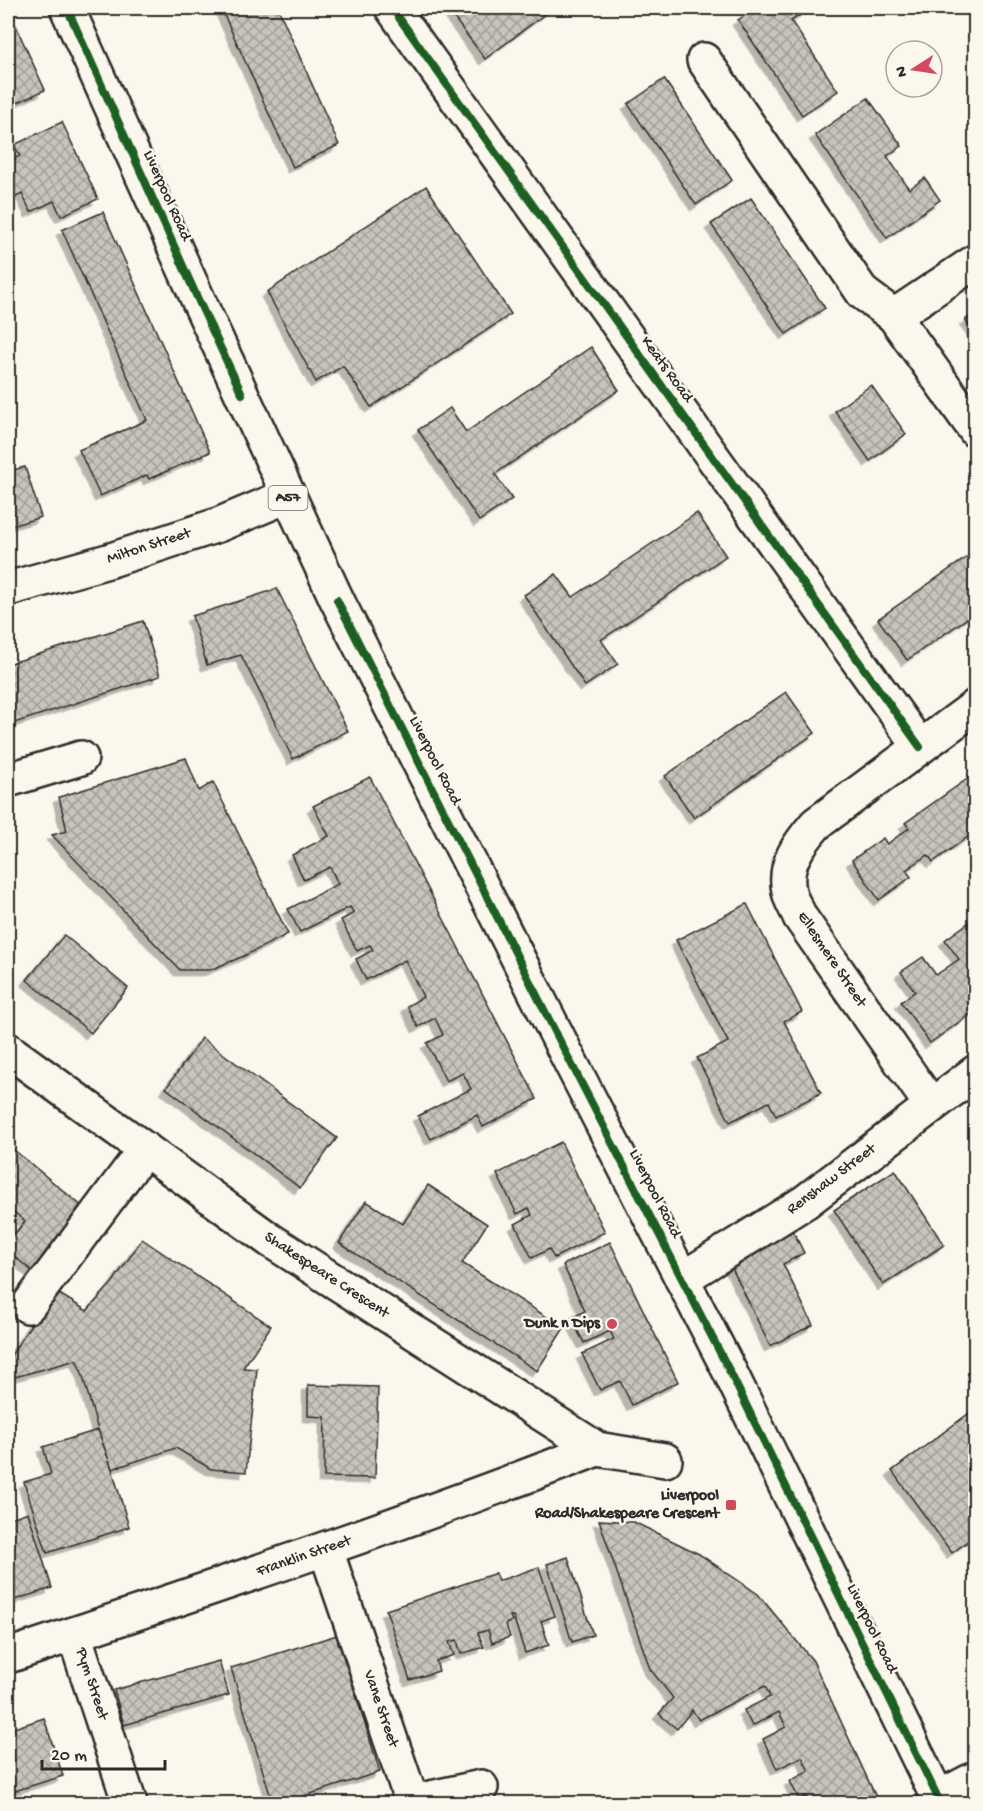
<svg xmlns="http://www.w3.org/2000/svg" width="983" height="1811" font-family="'Gochi Hand',sans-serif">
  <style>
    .building { fill: url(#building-cross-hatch); stroke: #2b2b2b; stroke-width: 1.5; filter: url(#shadow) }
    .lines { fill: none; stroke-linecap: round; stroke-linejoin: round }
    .minor-casing { stroke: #2b2b2b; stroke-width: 38 }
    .major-casing { stroke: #2b2b2b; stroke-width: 38 }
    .minor { stroke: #fbf7ec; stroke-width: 33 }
    .major { stroke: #fbf7ec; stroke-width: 33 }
    .cycleway-casing { stroke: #fbf7ec; stroke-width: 11 }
    .cycleway { stroke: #1b5e20; stroke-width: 8 }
    .poi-dot { fill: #d1495b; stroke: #fbf7ec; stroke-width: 2 }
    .labels { text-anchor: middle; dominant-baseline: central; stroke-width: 5; stroke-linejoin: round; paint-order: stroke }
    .shield { fill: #fbf7ec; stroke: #696865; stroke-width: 1.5 }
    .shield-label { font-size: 15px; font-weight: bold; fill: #2b2b2b }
    .street-label { font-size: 16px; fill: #2b2b2b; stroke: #fbf7ec }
    .poi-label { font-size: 16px; font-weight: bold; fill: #2b2b2b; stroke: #fbf7ec; text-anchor: end }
  </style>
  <defs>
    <pattern id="building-cross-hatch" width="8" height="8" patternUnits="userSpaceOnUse" patternTransform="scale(1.5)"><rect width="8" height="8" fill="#c7c4bc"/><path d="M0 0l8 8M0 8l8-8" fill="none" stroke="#a29f99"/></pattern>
    <filter id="shadow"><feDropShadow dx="-5.5" dy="5.5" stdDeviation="0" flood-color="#0004"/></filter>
  </defs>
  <rect width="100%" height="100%" fill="#fbf7ec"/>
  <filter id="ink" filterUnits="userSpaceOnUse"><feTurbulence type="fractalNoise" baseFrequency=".0167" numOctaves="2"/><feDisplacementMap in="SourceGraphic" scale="12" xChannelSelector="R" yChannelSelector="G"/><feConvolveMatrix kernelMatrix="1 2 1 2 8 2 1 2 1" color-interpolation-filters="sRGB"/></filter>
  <g filter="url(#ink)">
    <!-- building -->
    <g class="building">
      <polygon points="221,8 278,8 339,145 293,167"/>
      <polygon points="460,8 553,8 485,59 451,14"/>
      <polygon points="756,8 802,8 805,12 791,21 838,91 802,115 738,20"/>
      <polygon points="8,9 45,90 8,107"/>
      <polygon points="664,79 732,180 696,205 628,104"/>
      <polygon points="868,98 902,146 887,156 909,189 925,178 940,200 887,238 815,135"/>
      <polygon points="62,122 98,199 61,216 54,201 31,212 22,194 8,201 8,162 20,156 14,145"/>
      <polygon points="426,186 511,314 371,407 343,366 316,382 267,292"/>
      <polygon points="751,198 825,308 786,334 711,224"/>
      <polygon points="103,212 210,452 149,479 147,475 100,496 79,450 147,420 62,230"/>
      <polygon points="976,313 976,335 965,320"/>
      <polygon points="591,347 619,390 495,474 512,499 479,521 418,430 450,408 466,432"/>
      <polygon points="871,385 906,434 870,461 835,411"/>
      <polygon points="8,455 13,470 25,467 41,517 8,527"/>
      <polygon points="697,513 726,556 601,640 618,664 585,686 524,595 556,574 573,597"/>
      <polygon points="976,551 976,612 907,660 878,619"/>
      <polygon points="277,589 348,731 293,759 241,655 207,665 192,616"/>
      <polygon points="143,621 160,676 8,725 8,664"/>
      <polygon points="786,692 815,733 694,818 665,776"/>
      <polygon points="186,758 199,791 213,782 288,934 244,956 210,970 180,970 52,835 67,831 59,797"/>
      <polygon points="370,777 537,1099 483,1127 477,1115 431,1139 418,1116 471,1089 463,1073 446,1081 427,1043 443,1035 435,1018 418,1027 407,1006 423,997 405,960 366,980 356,959 373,950 370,945 357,951 341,920 354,913 350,907 300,932 288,909 338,884 330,867 304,880 292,855 329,836 313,806"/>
      <polygon points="970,777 974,782 976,781 976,831 933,862 928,855 906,870 911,877 879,900 852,860 883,838 887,844 909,828 905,823"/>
      <polygon points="747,904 802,1012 784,1021 821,1093 776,1116 769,1102 730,1122 697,1058 728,1042 676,940"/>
      <polygon points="968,923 976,932 976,1010 930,1043 901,1002 915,991 901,972 923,957 936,975 959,959 945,940"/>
      <polygon points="64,935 128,988 91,1033 27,980"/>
      <polygon points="202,1038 337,1138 300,1188 166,1088"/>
      <polygon points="561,1142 605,1232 554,1258 549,1249 532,1258 515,1224 532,1215 529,1208 517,1214 497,1174"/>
      <polygon points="8,1145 95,1217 54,1245 32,1271 8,1251 8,1242 25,1221 8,1207"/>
      <polygon points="895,1170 944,1245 883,1285 834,1210"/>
      <polygon points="428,1185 487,1224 462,1263 564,1328 537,1371 339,1243 366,1201 403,1224"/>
      <polygon points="793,1231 804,1253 783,1264 813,1325 770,1346 729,1262"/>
      <polygon points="142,1239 271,1326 243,1368 257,1369 246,1472 211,1469 176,1448 112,1469 98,1430 82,1373 76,1360 8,1379 8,1360 53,1290 87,1311 113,1282"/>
      <polygon points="610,1242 678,1382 632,1405 620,1381 600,1390 582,1354 614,1339 610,1331 584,1343 571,1318 585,1311 563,1265"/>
      <polygon points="308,1385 378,1387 375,1478 324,1477 325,1417 308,1416"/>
      <polygon points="976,1408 976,1535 952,1553 892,1471"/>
      <polygon points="98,1430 112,1469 129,1527 47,1553 24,1482 51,1474 43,1447"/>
      <polygon points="28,1512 52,1588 8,1602 8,1519"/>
      <polygon points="599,1520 634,1522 699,1554 758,1594 813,1661 875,1795 855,1804 825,1804 823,1800 816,1804 811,1804 806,1796 799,1799 790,1781 809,1771 802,1757 777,1769 763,1739 786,1727 779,1712 752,1726 744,1710 770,1697 765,1686 699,1720 692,1710 677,1729 659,1714 673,1698 650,1669"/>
      <polygon points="568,1557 593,1635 572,1642 547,1564"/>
      <polygon points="539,1567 555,1616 541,1621 549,1645 525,1653 513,1616 510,1616 512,1621 506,1624 510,1637 492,1643 488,1630 478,1633 484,1647 461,1654 457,1640 449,1642 454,1655 436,1661 439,1671 410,1680 386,1610 496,1573 498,1581"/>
      <polygon points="337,1635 380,1772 279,1804 273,1804 231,1668"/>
      <polygon points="219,1661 229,1695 124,1725 114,1690"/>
      <polygon points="44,1718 63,1776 8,1793 8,1730"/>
    </g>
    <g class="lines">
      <defs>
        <g id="minor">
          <polyline points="392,8 920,747"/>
          <polyline points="704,60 863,293 894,316"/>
          <polyline points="976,261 894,316 976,431"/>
          <polyline points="8,589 108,561 218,525 287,496"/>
          <polyline points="8,780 81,758"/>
          <polyline points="8,1050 270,1240 597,1449 665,1460"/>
          <path d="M 931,1105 L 800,917 C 797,909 790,900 789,891 C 783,864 799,844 816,824 L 976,706"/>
          <polyline points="682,1279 805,1202 976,1072"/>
          <polyline points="28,1306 145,1149"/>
          <polyline points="326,1550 412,1802 481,1787"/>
          <polyline points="74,1634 130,1804"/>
          <path d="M 8,1656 C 205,1590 402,1525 597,1449"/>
          <polyline points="938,1798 976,1778"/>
        </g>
        <polyline id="major" points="67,8 201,306 337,600 571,1063 730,1372 941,1804"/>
      </defs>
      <!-- minor casing -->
      <use href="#minor" class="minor-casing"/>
      <!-- major casing -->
      <use href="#major" class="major-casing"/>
      <!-- minor -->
      <use href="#minor" class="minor"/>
      <!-- major -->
      <use href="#major" class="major"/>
      <defs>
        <g id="cycleway">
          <polyline points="67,8 201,306 242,394"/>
          <polyline points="392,8 920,747"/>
          <polyline points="337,600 571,1063 730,1372 941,1804"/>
        </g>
      </defs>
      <!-- cycleway casing -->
      <use href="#cycleway" class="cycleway-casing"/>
      <!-- cycleway -->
      <use href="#cycleway" class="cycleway"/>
    </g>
  </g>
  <!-- markers -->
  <g class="poi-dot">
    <circle cx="612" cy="1324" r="6"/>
    <rect x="725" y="1499" width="12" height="12" rx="3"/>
  </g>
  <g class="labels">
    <!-- shield labels -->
    <rect class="shield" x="268.5" y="486" width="39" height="24" rx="4.5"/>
    <g class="shield-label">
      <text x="288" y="498">A57</text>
    </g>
    <!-- street labels -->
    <g class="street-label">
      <text transform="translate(166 196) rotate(66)">Liverpool Road</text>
      <text transform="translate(666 370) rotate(54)">Keats Road</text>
      <text transform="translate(149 547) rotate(-18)">Milton Street</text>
      <text transform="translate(434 761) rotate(63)">Liverpool Road</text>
      <text transform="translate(831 960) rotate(56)">Ellesmere Street</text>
      <text transform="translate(832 1180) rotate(-37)">Renshaw Street</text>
      <text transform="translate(654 1194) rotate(63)">Liverpool Road</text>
      <text transform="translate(326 1276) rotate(33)">Shakespeare Crescent</text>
      <text transform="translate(304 1557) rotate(-19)">Franklin Street</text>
      <text transform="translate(871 1629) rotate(64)">Liverpool Road</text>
      <text transform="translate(91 1684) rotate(72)">Pym Street</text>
      <text transform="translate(380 1709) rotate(71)">Vane Street</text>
    </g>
    <!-- poi labels -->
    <g class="poi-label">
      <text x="600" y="1324">Dunk n Dips</text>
      <text x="719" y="1496">Liverpool<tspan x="719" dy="18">Road/Shakespeare Crescent</tspan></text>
    </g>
  </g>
  <!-- margin -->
  <rect width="983" height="1811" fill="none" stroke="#fbf7ec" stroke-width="30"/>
  <rect x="15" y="15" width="953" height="1781" fill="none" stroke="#2b2b2b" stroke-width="2" filter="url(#ink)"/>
  <!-- north arrow -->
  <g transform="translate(914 69) rotate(258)"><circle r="28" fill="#fbf7ec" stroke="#a8a59f" stroke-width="1.5"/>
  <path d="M0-4.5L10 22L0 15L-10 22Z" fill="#d1495b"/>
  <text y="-9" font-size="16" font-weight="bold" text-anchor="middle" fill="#2b2b2b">N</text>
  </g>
  <!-- scale -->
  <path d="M42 1760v9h123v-9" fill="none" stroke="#2b2b2b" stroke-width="3"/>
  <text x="51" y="1760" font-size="18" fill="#2b2b2b" stroke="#fbf7ec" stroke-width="4.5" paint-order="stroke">20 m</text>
</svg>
